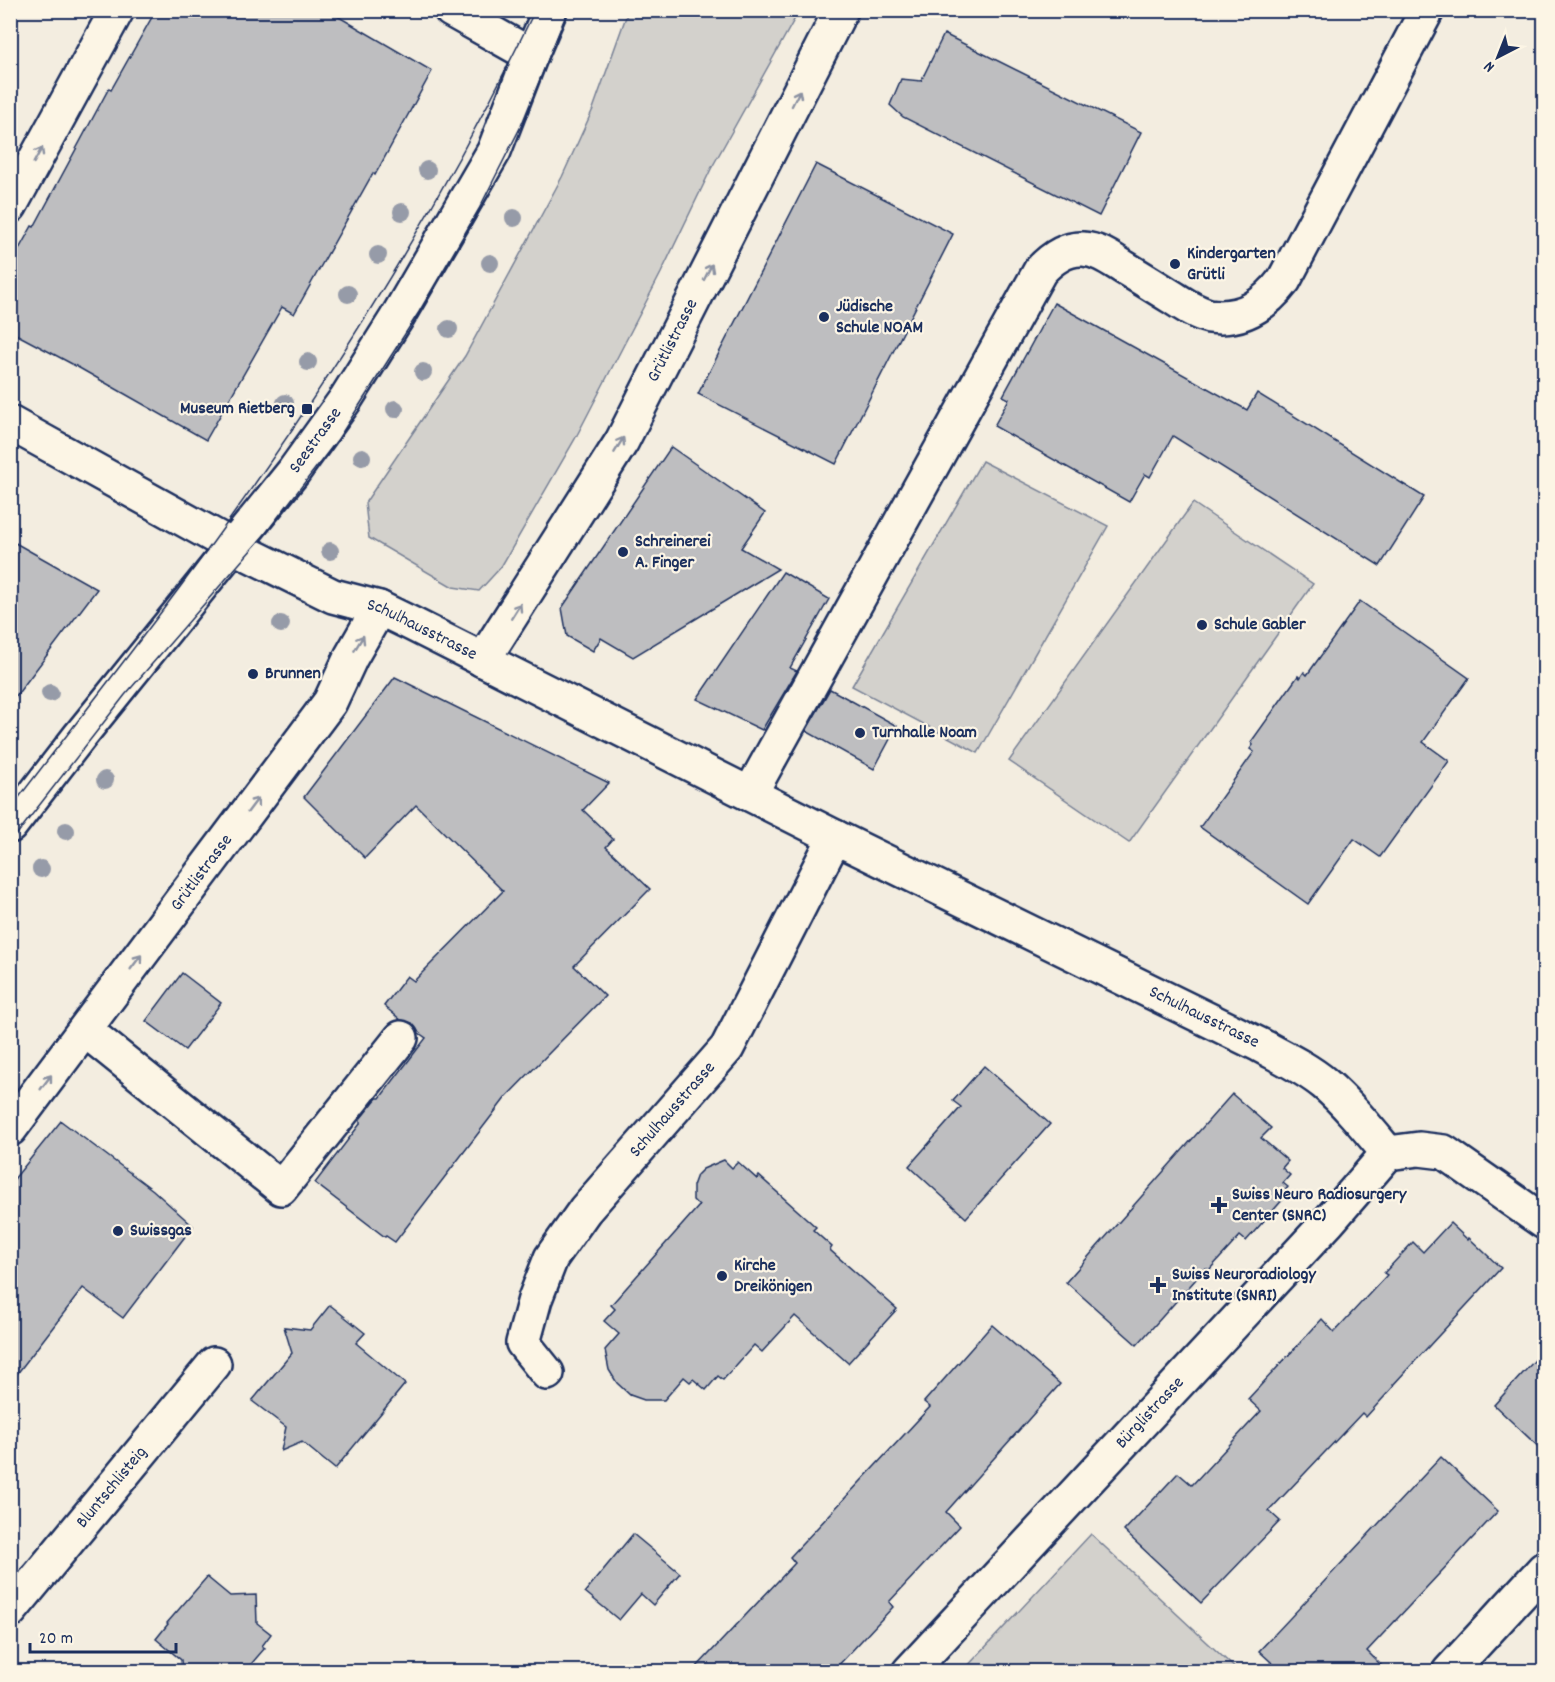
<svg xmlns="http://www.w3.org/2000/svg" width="1555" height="1682" font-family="Dekko,sans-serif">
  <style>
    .green { fill: #d3d1cc; stroke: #778095; stroke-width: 1.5 }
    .building { fill: #bebec0; stroke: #1b2f5e; stroke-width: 1.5 }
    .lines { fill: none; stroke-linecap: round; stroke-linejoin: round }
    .minor-casing { stroke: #1b2f5e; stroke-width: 38 }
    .minor { stroke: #fcf5e5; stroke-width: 33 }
    .tram { stroke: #1b2f5e; stroke-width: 1.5 }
    .tree { fill: #969ba8 }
    .oneway { stroke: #8c92a2 }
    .poi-dot { fill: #1b2f5e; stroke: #fcf5e5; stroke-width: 2 }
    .labels { text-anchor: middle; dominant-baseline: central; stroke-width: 4.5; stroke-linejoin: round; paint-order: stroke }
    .poi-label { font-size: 18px; font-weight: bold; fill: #1b2f5e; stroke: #fcf5e5; text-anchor: start }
    .street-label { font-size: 18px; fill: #1b2f5e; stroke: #fcf5e5 }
  </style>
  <rect width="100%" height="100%" fill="#f3ede0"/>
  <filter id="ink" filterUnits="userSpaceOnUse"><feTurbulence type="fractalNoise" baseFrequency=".0167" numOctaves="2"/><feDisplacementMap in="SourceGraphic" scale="12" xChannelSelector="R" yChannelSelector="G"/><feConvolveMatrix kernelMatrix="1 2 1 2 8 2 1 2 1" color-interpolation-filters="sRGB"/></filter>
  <g filter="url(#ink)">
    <!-- green -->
    <g class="green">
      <polygon points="628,11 799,11 711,169 661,273 575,439 501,567 479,591 453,587 369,538 365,503 465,356 562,177 593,109"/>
      <polygon points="982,461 1108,526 978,753 852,686"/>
      <polygon points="1193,503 1313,584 1129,843 1009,761"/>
      <polygon points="1091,1534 1238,1671 963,1671"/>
    </g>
    <!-- building -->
    <g class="building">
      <polygon points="156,10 327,10 432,71 375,175 373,173 294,314 282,307 206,440 74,365 10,331 10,265 32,226 34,227 109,88 111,90"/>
      <polygon points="944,34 1141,132 1099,216 903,117 890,105 901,79 921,81"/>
      <polygon points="816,164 953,234 836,464 698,394"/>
      <polygon points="1054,303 1247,410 1257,393 1424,497 1380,566 1173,436 1150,477 1145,474 1129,502 994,426 1009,399 1003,396"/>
      <polygon points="671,447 765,513 741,548 778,569 633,657 601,638 593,651 567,636 562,608"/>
      <polygon points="10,540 97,589 10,704"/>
      <polygon points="783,572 829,599 790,668 797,671 762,730 697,699"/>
      <polygon points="1360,601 1469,678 1423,742 1449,761 1380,857 1354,839 1308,904 1200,827 1254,752 1250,749 1253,745 1251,742 1298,676 1300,678 1304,672 1307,675"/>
      <polygon points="395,677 609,783 583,810 613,839 606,847 650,889 574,966 605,996 506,1097 395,1242 386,1236 385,1237 315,1183 360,1124 360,1119 377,1098 380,1098 426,1038 419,1033 412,1023 401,1020 384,1006 407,976 414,981 503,891 416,805 365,858 304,797"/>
      <polygon points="830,689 897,726 874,769 806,731"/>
      <polygon points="182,973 221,1003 185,1050 146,1021"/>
      <polygon points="984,1066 1050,1124 966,1218 909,1166 961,1107 953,1101"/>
      <polygon points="1232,1094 1271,1128 1261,1138 1288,1161 1282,1168 1290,1175 1283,1183 1288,1187 1282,1194 1285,1197 1246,1241 1240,1236 1209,1270 1206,1268 1137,1345 1066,1282"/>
      <polygon points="61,1121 153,1190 193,1226 123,1318 83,1288 10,1383 10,1184"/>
      <polygon points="724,1160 732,1168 738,1162 757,1179 759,1176 816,1227 813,1230 832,1247 830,1250 897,1309 848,1363 795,1316 762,1352 754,1345 723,1380 718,1376 706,1390 693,1379 690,1382 684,1377 664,1400 644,1400 630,1395 617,1383 609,1370 605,1350 619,1334 604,1321 615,1309 611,1305 699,1206 693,1200 693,1186 697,1175 703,1169"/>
      <polygon points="1450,1223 1468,1240 1469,1238 1501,1268 1393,1385 1394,1386 1366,1417 1362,1413 1269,1511 1280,1521 1201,1603 1124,1531 1178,1473 1192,1485 1261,1411 1248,1399 1322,1319 1334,1332 1387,1275 1384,1273 1413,1242 1423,1252"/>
      <polygon points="330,1305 365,1333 356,1343 405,1384 335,1469 302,1442 281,1451 286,1427 252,1401 292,1353 284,1327 310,1330"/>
      <polygon points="992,1325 1060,1384 946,1512 960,1526 889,1602 893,1607 833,1671 693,1671 795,1563 790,1557 930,1407 924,1402"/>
      <polygon points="1545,1349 1545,1453 1494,1405"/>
      <polygon points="1441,1457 1498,1511 1367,1651 1387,1671 1281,1671 1259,1651"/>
      <polygon points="633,1534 680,1573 653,1605 641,1594 619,1620 585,1592"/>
      <polygon points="207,1577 230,1596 256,1595 257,1623 271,1634 262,1646 265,1648 245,1671 182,1671 181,1660 156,1639 168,1624 167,1623"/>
    </g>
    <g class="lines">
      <defs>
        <g id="minor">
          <polyline points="451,10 531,55"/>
          <polyline points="10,206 117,10"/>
          <path id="s1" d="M 10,423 L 234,547 L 333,596 L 379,608 L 412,624 L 835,837 L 1260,1045 C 1282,1057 1306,1068 1325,1084 C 1348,1104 1368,1129 1388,1153"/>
          <path id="s2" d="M 483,660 L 622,441 L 841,10"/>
          <path d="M 750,794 L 1040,271 C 1051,259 1065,248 1083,249 C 1099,250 1112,260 1125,268 C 1140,277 1156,287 1172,297 C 1183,304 1196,313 1209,316 C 1242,321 1265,305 1284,280 L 1427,10"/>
          <path id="s3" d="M 10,826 L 79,737 L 294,471 L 345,400 L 396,319 L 494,151 L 531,55 L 550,10"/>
          <polyline points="85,1030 281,1188 401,1038"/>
          <path id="s4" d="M 10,1129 L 330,702 L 351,657 L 379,608"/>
          <polyline points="1388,1153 1419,1149 1444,1152 1544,1222"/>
          <path id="s5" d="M 547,1373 L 523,1343 L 535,1299 L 551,1258 L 585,1210 L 727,1048 L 835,837"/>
          <path id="s6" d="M 10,1611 L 214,1364"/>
          <path id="s7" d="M 909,1672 L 1329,1221 L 1388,1153"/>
          <polyline points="1449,1672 1544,1569"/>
        </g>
      </defs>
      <!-- minor casing -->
      <use href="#minor" class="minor-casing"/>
      <!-- minor -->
      <use href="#minor" class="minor"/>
      <!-- tram -->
      <g class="tram">
        <path d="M 10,809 C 78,720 148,632 214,541 C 335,374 446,197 535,10"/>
        <polyline points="10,843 125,695 265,534 338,439 419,312 479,209 521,126 568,10"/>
      </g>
    </g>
    <!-- trees -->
    <g class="tree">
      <circle cx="427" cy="170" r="9"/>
      <circle cx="402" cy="212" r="9"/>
      <circle cx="514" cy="218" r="9"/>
      <circle cx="378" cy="255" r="9"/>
      <circle cx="490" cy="263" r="9"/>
      <circle cx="348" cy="294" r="9"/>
      <circle cx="449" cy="329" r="9"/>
      <circle cx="308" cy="362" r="9"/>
      <circle cx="423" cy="372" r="9"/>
      <circle cx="285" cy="403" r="9"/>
      <circle cx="395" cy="409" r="9"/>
      <circle cx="362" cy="457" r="9"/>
      <circle cx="330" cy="551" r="9"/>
      <circle cx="281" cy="624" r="9"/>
      <circle cx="50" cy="693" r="9"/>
      <circle cx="105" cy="780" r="9"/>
      <circle cx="66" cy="831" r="9"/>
      <circle cx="41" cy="869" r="9"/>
    </g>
    <!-- one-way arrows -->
    <defs><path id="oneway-shaft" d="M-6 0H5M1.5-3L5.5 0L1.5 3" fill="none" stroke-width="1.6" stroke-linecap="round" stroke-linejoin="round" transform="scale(1.5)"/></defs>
    <g class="oneway">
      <use href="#oneway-shaft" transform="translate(796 98) rotate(-63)"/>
      <use href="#oneway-shaft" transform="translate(38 155) rotate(-61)"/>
      <use href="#oneway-shaft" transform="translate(708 272) rotate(-63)"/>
      <use href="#oneway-shaft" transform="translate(619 445) rotate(-59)"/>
      <use href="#oneway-shaft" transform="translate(516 611) rotate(-58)"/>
      <use href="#oneway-shaft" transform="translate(359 643) rotate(-59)"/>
      <use href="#oneway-shaft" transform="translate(253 805) rotate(-53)"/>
      <use href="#oneway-shaft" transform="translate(136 962) rotate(-53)"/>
      <use href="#oneway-shaft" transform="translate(46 1082) rotate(-53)"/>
    </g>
  </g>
  <!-- markers -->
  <g class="poi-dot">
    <circle cx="1175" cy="264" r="6"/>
    <circle cx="824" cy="317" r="6"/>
    <rect x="301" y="403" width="12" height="12" rx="3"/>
    <circle cx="623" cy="552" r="6"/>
    <circle cx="1202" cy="625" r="6"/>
    <circle cx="253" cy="674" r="6"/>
    <circle cx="860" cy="733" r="6"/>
    <path d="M1216 1196h6v6h6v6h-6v6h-6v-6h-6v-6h6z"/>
    <circle cx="118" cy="1231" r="6"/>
    <circle cx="722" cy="1276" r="6"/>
    <path d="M1155 1276h6v6h6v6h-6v6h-6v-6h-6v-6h6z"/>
  </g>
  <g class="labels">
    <!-- poi labels -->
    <g class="poi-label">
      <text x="1187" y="254">Kindergarten<tspan x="1187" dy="21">Grütli</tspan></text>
      <text x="836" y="307">Jüdische<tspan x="836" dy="21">Schule NOAM</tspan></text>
      <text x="295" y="409" text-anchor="end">Museum Rietberg</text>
      <text x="635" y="542">Schreinerei<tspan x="635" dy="21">A. Finger</tspan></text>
      <text x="1214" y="625">Schule Gabler</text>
      <text x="265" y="674">Brunnen</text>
      <text x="872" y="733">Turnhalle Noam</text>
      <text x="1232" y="1195">Swiss Neuro Radiosurgery<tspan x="1232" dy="21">Center (SNRC)</tspan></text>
      <text x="130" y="1231">Swissgas</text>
      <text x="734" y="1266">Kirche<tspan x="734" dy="21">Dreikönigen</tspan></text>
      <text x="1172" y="1275">Swiss Neuroradiology<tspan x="1172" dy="21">Institute (SNRI)</tspan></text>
    </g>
    <!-- street labels -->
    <g class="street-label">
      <text stroke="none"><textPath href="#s2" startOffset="372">Grütlistrasse</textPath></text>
      <text stroke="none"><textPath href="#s3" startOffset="492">Seestrasse</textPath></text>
      <text stroke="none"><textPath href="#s1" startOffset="462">Schulhausstrasse</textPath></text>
      <text stroke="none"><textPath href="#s4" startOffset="320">Grütlistrasse</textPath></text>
      <text stroke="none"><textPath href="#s1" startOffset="1335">Schulhausstrasse</textPath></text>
      <text stroke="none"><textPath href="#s5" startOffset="320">Schulhausstrasse</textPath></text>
      <text stroke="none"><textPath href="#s7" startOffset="354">Bürglistrasse</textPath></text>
      <text stroke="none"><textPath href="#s6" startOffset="160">Bluntschlisteig</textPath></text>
    </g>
  </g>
  <!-- margin -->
  <rect width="1555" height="1682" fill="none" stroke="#fcf5e5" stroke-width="36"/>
  <rect x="18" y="18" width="1519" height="1646" fill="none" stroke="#1b2f5e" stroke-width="2" filter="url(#ink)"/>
  <!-- north arrow -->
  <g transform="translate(1498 57) rotate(222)" stroke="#fcf5e5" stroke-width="4.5" paint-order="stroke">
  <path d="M0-4.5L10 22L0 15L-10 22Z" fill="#1b2f5e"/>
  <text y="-9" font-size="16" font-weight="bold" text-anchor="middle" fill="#1b2f5e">N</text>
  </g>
  <!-- scale -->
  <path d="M30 1643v9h146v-9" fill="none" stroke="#1b2f5e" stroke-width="3"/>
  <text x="39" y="1643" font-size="18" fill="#1b2f5e" stroke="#fcf5e5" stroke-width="4.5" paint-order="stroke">20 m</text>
</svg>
